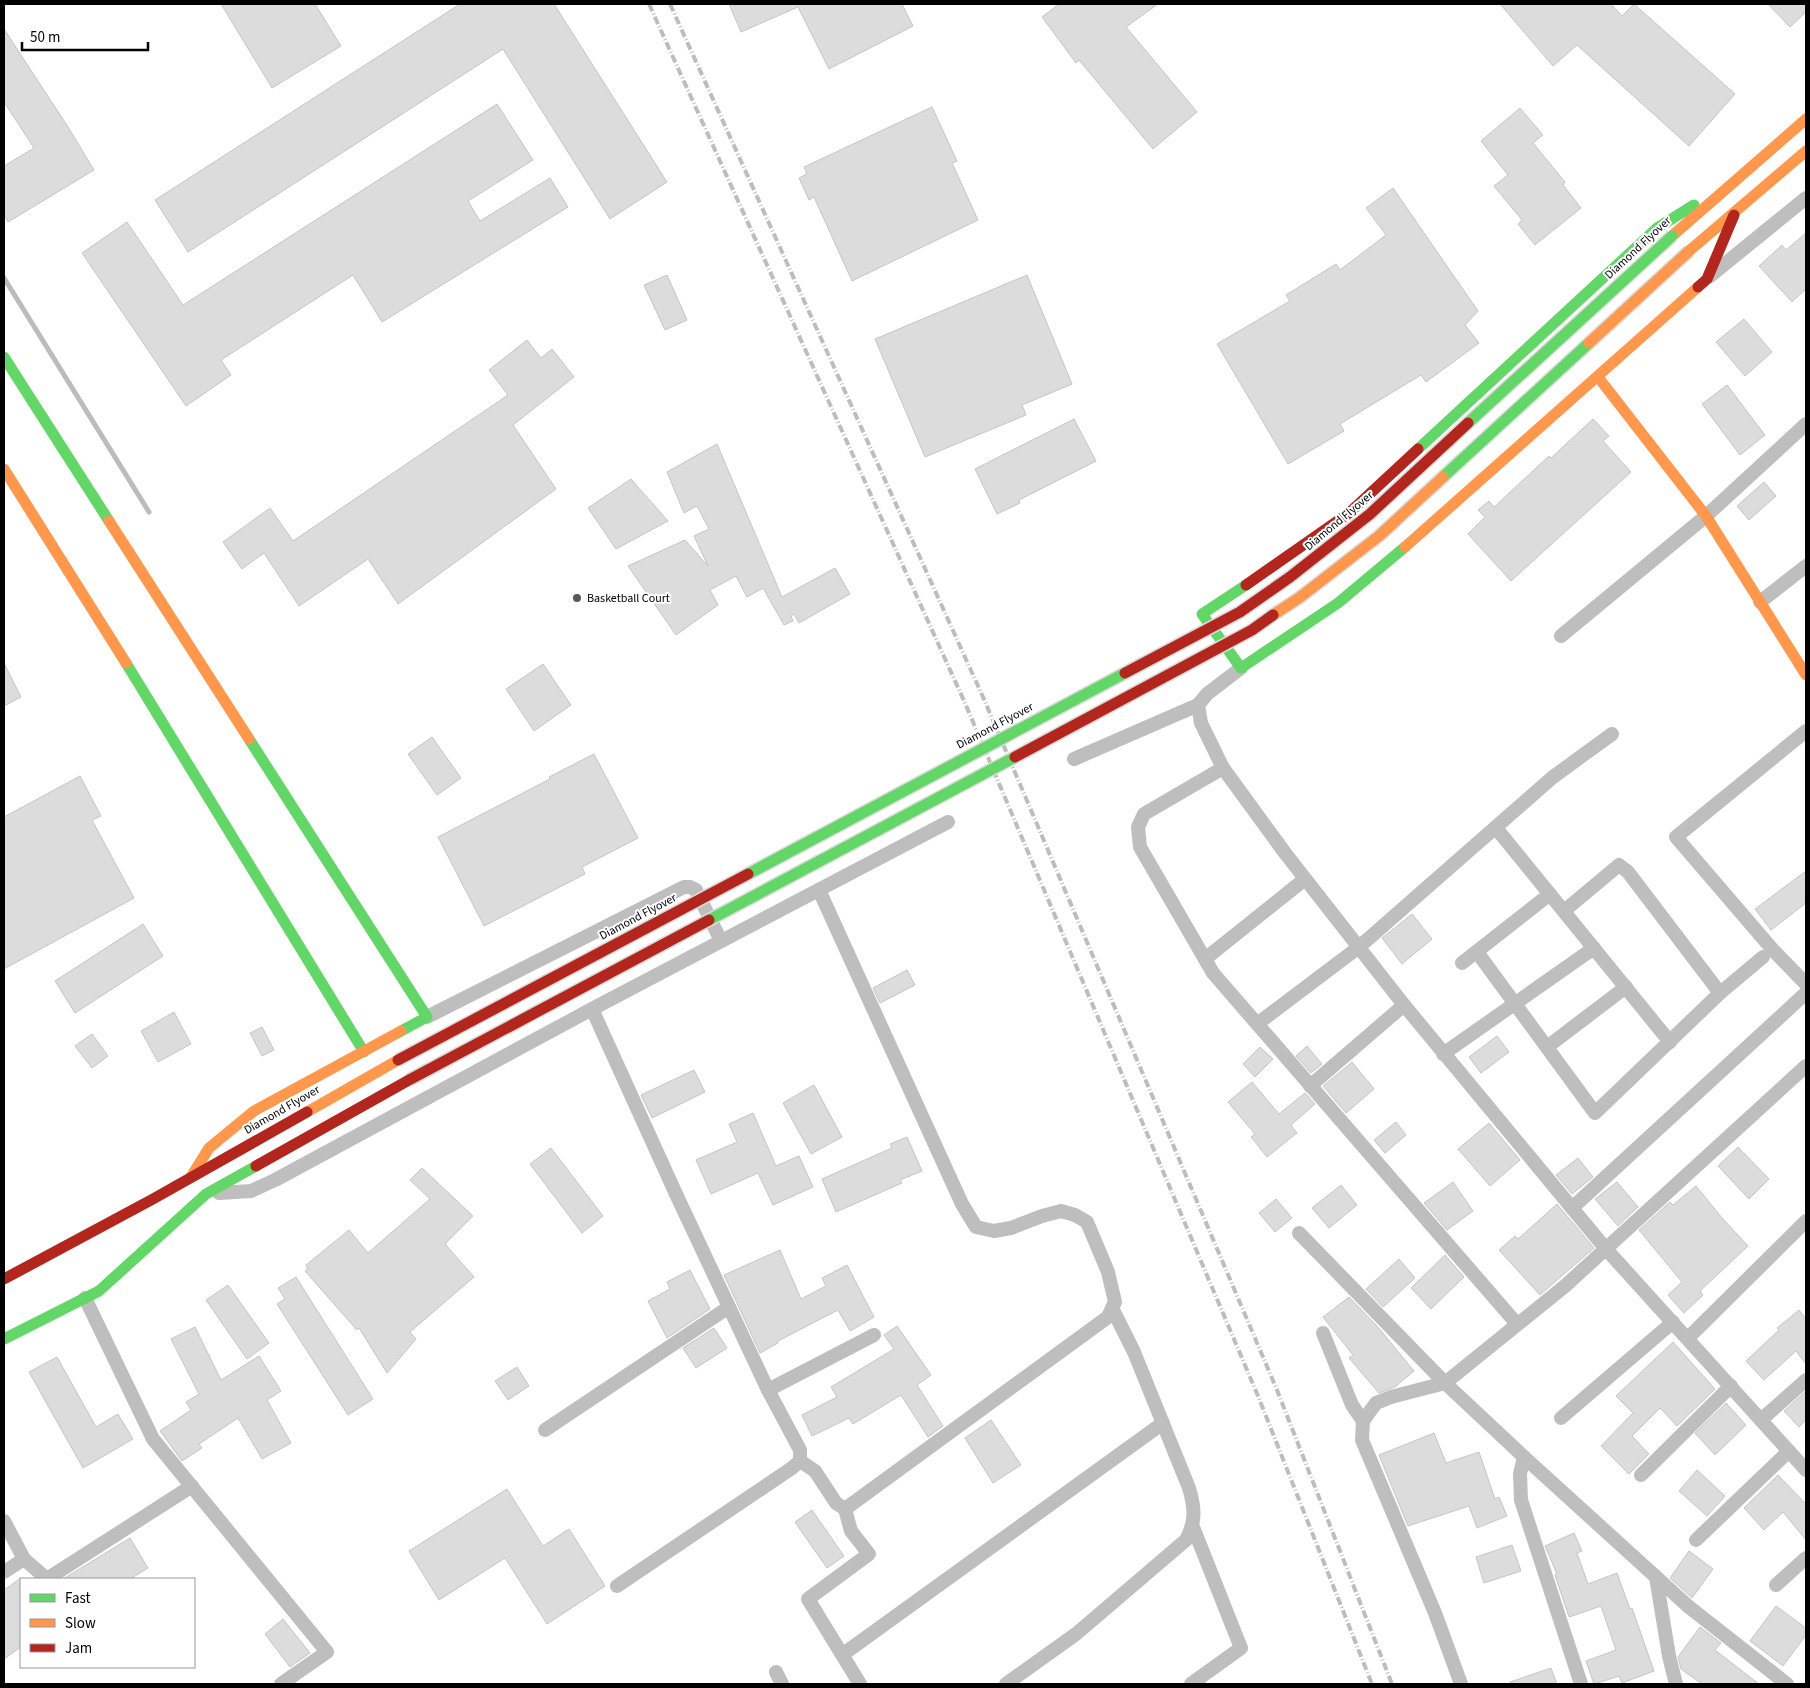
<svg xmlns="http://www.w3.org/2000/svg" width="1810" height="1688" font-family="'Source Sans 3',sans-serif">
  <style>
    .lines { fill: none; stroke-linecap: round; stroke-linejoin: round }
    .stream { stroke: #bcbcbc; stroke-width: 5 }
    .building { fill: #dcdcdc; stroke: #c5c5c5 }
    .street { stroke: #bebebe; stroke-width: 14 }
    .fast { stroke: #63d668; stroke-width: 11 }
    .slow { stroke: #ff974d; stroke-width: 11 }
    .jam { stroke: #b3261e; stroke-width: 11 }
    .rail { stroke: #bdbdbd; stroke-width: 4; stroke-dasharray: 8 2.5 1 2.5; stroke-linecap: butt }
    .fast-bridge-casing { stroke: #dbdbdb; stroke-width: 14; stroke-linecap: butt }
    .slow-bridge-casing { stroke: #dbdbdb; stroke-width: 14; stroke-linecap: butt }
    .jam-bridge-casing { stroke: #dbdbdb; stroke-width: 14; stroke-linecap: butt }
    .fast-bridge { stroke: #63d668; stroke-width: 11 }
    .slow-bridge { stroke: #ff974d; stroke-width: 11 }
    .jam-bridge { stroke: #b3261e; stroke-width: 11 }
    .poi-dot { fill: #595959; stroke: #fff; stroke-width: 2 }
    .labels { text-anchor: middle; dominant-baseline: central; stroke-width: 4; stroke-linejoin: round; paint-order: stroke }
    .street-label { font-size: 12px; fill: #000; stroke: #fff }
    .poi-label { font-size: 12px; fill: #000; stroke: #fff; text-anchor: start }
  </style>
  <rect width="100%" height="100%" fill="#fff"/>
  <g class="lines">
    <!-- stream -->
    <polyline class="stream" points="4,278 149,512"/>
  </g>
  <!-- building -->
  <g class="building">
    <polygon points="221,4 315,4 341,46 272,88"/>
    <polygon points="460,4 554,4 667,182 610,219 503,49 188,252 155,200"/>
    <polygon points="729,4 902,4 913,26 829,69 798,7 741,32"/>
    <polygon points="1059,4 1158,4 1126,27 1197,112 1153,149 1079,60 1076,63 1042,17"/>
    <polygon points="1500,4 1611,4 1622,16 1634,4 1735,94 1689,146 1577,45 1553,66"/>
    <polygon points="1768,4 1806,4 1806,12 1790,27"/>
    <polygon points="4,29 68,127 94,170 8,222 4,215 4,166 34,148 4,102"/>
    <polygon points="497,104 533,160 468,201 480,221 550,178 568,207 382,322 353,275 221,360 231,375 186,406 82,253 127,222 183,305"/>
    <polygon points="932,107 957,161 952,163 978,220 852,281 814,197 809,200 799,178 807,174 804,167"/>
    <polygon points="1520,108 1543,135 1533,143 1565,182 1563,185 1581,208 1535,245 1518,224 1522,220 1494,186 1508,175 1481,141"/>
    <polygon points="1393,188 1478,311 1465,325 1479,343 1426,382 1421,375 1340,424 1344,431 1288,464 1217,344 1290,301 1286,295 1336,264 1340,270 1386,235 1366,208"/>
    <polygon points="1806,233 1806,289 1792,302 1759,266 1782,245 1786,250"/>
    <polygon points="667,275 687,320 665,330 644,285"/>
    <polygon points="1027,275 1072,384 1022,405 1026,415 925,457 875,339"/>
    <polygon points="1744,319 1772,352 1745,376 1716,342"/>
    <polygon points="527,340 541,358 552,349 574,377 513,425 556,489 398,604 368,559 299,606 264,553 242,569 223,542 270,508 293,541 508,395 489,370"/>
    <polygon points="1727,385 1765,435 1740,455 1702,404"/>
    <polygon points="1074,419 1096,461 1019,500 1020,503 997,514 975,469"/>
    <polygon points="1593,419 1609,436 1603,441 1631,472 1511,581 1468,534 1485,517 1478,510 1489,501 1494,507 1549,456 1551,458"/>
    <polygon points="717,444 782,597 835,568 850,594 799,623 794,614 791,616 793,621 784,625 763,588 747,597 736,576 710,590 718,605 676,635 628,566 685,540 708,566 694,536 709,529 697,506 684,513 667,472"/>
    <polygon points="631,479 668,521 616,549 588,508"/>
    <polygon points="1764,482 1776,496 1749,520 1737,506"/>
    <polygon points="4,663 21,697 4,706"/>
    <polygon points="543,664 571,705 534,731 506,689"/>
    <polygon points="432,737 461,778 437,795 408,754"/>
    <polygon points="594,754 638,838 582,867 585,874 484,926 438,837 550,779 549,777"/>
    <polygon points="80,776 101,816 92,820 134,898 4,969 4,817"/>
    <polygon points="1806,871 1806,903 1771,930 1755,909"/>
    <polygon points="1412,914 1432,939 1402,964 1382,938"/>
    <polygon points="143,924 163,956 75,1013 55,981"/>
    <polygon points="907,970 915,985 880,1003 873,988"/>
    <polygon points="174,1012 191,1044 158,1062 141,1031"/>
    <polygon points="262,1027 274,1050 262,1056 250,1033"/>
    <polygon points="92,1034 108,1056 92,1068 75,1046"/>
    <polygon points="1497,1036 1509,1052 1481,1073 1469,1057"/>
    <polygon points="1307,1046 1322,1064 1311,1073 1296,1056"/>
    <polygon points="1260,1047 1273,1059 1255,1077 1243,1064"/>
    <polygon points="1352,1062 1374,1089 1346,1113 1323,1086"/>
    <polygon points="694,1070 705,1092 652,1118 641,1095"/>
    <polygon points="1252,1082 1279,1114 1305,1093 1315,1104 1291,1125 1297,1133 1267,1157 1251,1137 1255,1134 1228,1102"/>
    <polygon points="814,1085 842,1137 811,1154 783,1103"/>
    <polygon points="753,1113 776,1166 799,1156 813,1187 773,1205 758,1173 711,1194 696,1160 737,1142 729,1124"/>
    <polygon points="1396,1122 1406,1135 1385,1153 1374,1140"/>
    <polygon points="1489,1123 1520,1160 1490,1186 1458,1149"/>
    <polygon points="907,1137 922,1171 900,1180 902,1183 836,1212 822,1179 892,1148 890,1144"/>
    <polygon points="1738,1147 1769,1179 1749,1199 1718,1166"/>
    <polygon points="551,1148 603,1216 582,1233 530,1164"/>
    <polygon points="1578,1158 1593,1177 1572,1194 1556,1175"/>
    <polygon points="422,1168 473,1216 445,1244 474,1277 410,1332 416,1339 387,1373 359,1328 357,1330 305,1271 308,1269 306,1265 349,1230 368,1253 430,1199 410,1180"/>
    <polygon points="1453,1182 1473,1211 1447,1230 1424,1203"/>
    <polygon points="1617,1182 1638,1207 1618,1226 1595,1199"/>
    <polygon points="1341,1185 1357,1205 1329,1228 1312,1208"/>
    <polygon points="1696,1186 1723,1219 1748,1246 1700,1291 1703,1295 1684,1313 1668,1295 1682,1282 1639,1230 1670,1202 1673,1205"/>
    <polygon points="1276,1199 1292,1218 1275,1232 1259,1213"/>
    <polygon points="1557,1204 1594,1248 1540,1295 1499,1250 1515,1236 1518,1239"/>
    <polygon points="780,1250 801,1299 826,1286 822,1278 847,1265 874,1317 850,1331 838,1310 778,1341 778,1343 760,1353 724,1275"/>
    <polygon points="1445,1255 1464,1277 1431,1309 1411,1288"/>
    <polygon points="1399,1259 1415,1278 1383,1307 1366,1289"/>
    <polygon points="690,1270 710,1309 667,1338 648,1301 670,1289 667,1282"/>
    <polygon points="296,1277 373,1399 348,1415 277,1304 285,1299 278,1288"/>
    <polygon points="228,1285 269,1343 247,1359 206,1300"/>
    <polygon points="1349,1297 1377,1326 1414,1371 1395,1387 1379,1393 1349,1358 1353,1355 1323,1317"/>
    <polygon points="1799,1310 1806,1319 1806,1364 1796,1351 1764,1380 1746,1361 1779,1330 1777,1328"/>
    <polygon points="897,1326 931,1375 917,1385 943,1426 928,1437 901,1395 853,1424 849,1418 812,1436 802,1415 837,1397 831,1387 894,1349 884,1335"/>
    <polygon points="195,1327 221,1380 259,1356 281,1391 267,1400 291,1443 262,1459 238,1418 199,1444 202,1448 182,1461 160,1431 191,1410 186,1402 199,1394 171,1339"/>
    <polygon points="714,1328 727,1348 696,1368 683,1348"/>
    <polygon points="1673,1342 1715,1389 1677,1426 1660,1408 1632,1436 1649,1454 1629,1474 1601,1446 1633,1413 1616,1396"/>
    <polygon points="57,1357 96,1427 118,1414 133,1439 83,1468 29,1372"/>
    <polygon points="517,1367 529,1386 508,1400 495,1381"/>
    <polygon points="1806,1391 1806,1420 1799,1427 1784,1411"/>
    <polygon points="1726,1403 1746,1425 1715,1455 1695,1433"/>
    <polygon points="991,1420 1021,1465 993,1483 965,1438"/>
    <polygon points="1434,1433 1446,1463 1479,1452 1495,1499 1499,1497 1507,1516 1477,1528 1469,1506 1408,1526 1379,1455"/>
    <polygon points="1697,1470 1725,1496 1707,1516 1679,1491"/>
    <polygon points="1778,1475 1806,1504 1806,1540 1783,1512 1764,1530 1744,1508"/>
    <polygon points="507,1489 543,1546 569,1529 605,1586 547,1624 505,1558 439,1600 409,1551"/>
    <polygon points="812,1510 844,1556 827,1568 795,1522"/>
    <polygon points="1574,1533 1582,1551 1577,1553 1588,1584 1617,1573 1630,1609 1632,1608 1654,1671 1622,1683 1619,1676 1594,1684 1586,1661 1616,1650 1601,1606 1569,1617 1555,1575 1557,1574 1545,1546"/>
    <polygon points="130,1538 148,1568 130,1579 63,1579"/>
    <polygon points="1512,1545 1521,1571 1484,1583 1476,1557"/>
    <polygon points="1689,1551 1713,1569 1692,1598 1670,1578"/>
    <polygon points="21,1578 21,1647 4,1659 4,1590"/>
    <polygon points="1776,1606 1806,1628 1806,1635 1783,1666 1750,1641"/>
    <polygon points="283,1619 310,1653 290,1667 265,1634"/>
    <polygon points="1700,1627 1721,1643 1715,1650 1759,1684 1702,1684 1681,1669 1678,1657"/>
    <polygon points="1551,1668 1557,1684 1510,1684 1510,1682"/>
  </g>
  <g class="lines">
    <!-- street -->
    <g class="street">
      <polyline points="1710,276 1806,198"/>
      <polyline points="1760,602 1806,566"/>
      <polyline points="1561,636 1706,516 1806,424"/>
      <polyline points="1241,668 1207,694 1198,705 1201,723 1223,768 1285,853 1404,1005 1606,1249 1806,1470"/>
      <polyline points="1806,731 1676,837 1773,950 1806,984"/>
      <polyline points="1074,759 1198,705"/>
      <polyline points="1223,768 1144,814 1138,827 1140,847 1213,973 1517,1324"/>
      <polyline points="1496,828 1670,1042"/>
      <polyline points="1564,911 1619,865 1628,872 1720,993"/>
      <polyline points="1477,952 1595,1113 1720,993 1763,957"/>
      <polyline points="1205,959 1305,879"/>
      <polyline points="1462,963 1550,894"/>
      <polyline points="592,1009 676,1194 768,1390 800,1450 800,1461 792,1468 617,1586"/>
      <polyline points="427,1017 684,887 690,887 696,890 721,941"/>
      <polyline points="1257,1024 1359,947 1553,777 1612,734"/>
      <polyline points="1547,1047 1626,987"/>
      <polyline points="1443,1054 1594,948"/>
      <polyline points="1310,1086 1404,1005"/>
      <polyline points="219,1193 251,1191 275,1180 592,1009 948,822"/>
      <polyline points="1572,1208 1806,993"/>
      <polyline points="1299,1233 1445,1383 1524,1457 1689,1607 1787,1684"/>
      <polyline points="85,1298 153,1439 327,1652 281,1684"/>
      <polyline points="1323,1333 1352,1405 1363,1421"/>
      <polyline points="1688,1338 1806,1221"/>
      <polyline points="768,1390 874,1335"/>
      <polyline points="1561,1418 1673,1322"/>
      <polyline points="1762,1419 1806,1380"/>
      <polyline points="545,1430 729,1307"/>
      <polyline points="1524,1457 1520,1474 1521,1500 1581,1684"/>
      <polyline points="800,1461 815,1471 836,1503 845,1509 1108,1317 1115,1302 1108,1272 1087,1222 1075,1215 1061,1211 1042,1216 1011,1228 994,1231 976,1227 962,1204 819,890"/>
      <polyline points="1641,1475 1731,1386"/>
      <polyline points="845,1509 851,1531 869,1554 808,1599 860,1684"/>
      <polyline points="4,1521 24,1559 4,1572"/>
      <polyline points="1696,1540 1789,1451"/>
      <polyline points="24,1559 47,1579 192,1486"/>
      <polyline points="1656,1577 1669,1656 1676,1684"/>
      <polyline points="1776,1585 1806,1558"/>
      <polyline points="842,1655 1163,1423"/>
      <polyline points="776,1672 782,1684"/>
      <path d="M 1006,1684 L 1076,1634 L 1186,1540 C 1196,1521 1195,1508 1189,1488 L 1134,1352 L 1112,1308"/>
      <polyline points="1191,1684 1241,1648 1193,1527"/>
      <polyline points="1461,1684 1435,1613 1362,1440 1363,1421 1376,1403 1391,1397 1445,1383 1565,1286 1806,1066"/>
    </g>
    <!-- fast -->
    <g class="fast">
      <polyline points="4,357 109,521"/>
      <polyline points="1418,449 1657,228 1694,205"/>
      <polyline points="1246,585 1202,614 1241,668 1338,603 1405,547"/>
      <polyline points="126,663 364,1052"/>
      <polyline points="249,739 427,1017 401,1031"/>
      <polyline points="4,1339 99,1291 206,1194 256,1166"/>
    </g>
    <!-- slow -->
    <g class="slow">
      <polyline points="1672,236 1806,119"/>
      <polyline points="1689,251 1806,151"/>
      <polyline points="1598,377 1706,516 1806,675"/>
      <polyline points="4,469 126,663"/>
      <polyline points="109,521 249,739"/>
      <polyline points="1405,547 1698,287"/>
      <polyline points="307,1112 398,1060"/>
      <polyline points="191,1177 209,1148 254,1111 401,1031"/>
    </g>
    <!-- jam -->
    <g class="jam">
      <polyline points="1698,287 1707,279 1734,215"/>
      <polyline points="1246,585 1349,513 1418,449"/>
      <polyline points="256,1166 409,1080"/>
      <polyline points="4,1279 153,1199 307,1112"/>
    </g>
    <!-- rail -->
    <g class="rail">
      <polyline points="649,4 965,703 1258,1396 1372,1684"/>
      <polyline points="670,4 983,697 1277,1390 1392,1684"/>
    </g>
    <defs>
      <g id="fast-bridge">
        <polyline points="1468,423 1672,236"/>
        <polyline points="1443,477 1589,343"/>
        <polyline points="748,874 1125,673"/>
        <polyline points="709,920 1015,757"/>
      </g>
      <g id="slow-bridge">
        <polyline points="1589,343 1689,251"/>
        <polyline points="1273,615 1299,598 1379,536 1443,477"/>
      </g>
      <g id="jam-bridge">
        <polyline points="1125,673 1240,612 1290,577 1370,514 1468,423"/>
        <polyline points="1015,757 1252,630 1273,615"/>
        <polyline points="398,1060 748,874"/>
        <polyline points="409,1080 709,920"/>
      </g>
    </defs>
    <!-- fast-bridge casing -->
    <use href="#fast-bridge" class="fast-bridge-casing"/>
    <!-- slow-bridge casing -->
    <use href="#slow-bridge" class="slow-bridge-casing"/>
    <!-- jam-bridge casing -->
    <use href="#jam-bridge" class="jam-bridge-casing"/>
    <!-- fast-bridge -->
    <use href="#fast-bridge" class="fast-bridge"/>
    <!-- slow-bridge -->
    <use href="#slow-bridge" class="slow-bridge"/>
    <!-- jam-bridge -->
    <use href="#jam-bridge" class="jam-bridge"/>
  </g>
  <!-- markers -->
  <circle class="poi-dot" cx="577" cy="598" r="5"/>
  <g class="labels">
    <!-- street labels -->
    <g class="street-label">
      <text transform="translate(1638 248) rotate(-43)">Diamond Flyover</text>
      <text transform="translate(1339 521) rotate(-40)">Diamond Flyover</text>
      <text transform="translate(995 726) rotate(-28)">Diamond Flyover</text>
      <text transform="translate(638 917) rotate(-28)">Diamond Flyover</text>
      <text transform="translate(282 1110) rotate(-30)">Diamond Flyover</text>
    </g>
    <!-- poi labels -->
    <g class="poi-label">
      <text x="587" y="598">Basketball Court</text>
    </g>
  </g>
  <!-- border -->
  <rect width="1810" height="1688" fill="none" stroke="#000000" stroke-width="10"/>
  <!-- legend -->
  <rect x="20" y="1578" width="175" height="90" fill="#ffffff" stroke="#999999"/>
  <rect x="30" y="1594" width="25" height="8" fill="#63d668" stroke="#999999"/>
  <text x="65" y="1603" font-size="15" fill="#000000">Fast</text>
  <rect x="30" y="1619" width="25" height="8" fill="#ff974d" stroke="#999999"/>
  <text x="65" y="1628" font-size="15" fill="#000000">Slow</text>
  <rect x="30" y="1644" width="25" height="8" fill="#b3261e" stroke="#999999"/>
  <text x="65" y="1653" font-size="15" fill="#000000">Jam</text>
  <!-- scale -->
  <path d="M22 42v8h126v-8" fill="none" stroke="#000000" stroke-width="2.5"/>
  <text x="30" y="42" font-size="15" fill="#000000" stroke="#ffffff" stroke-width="4" paint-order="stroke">50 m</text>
</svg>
